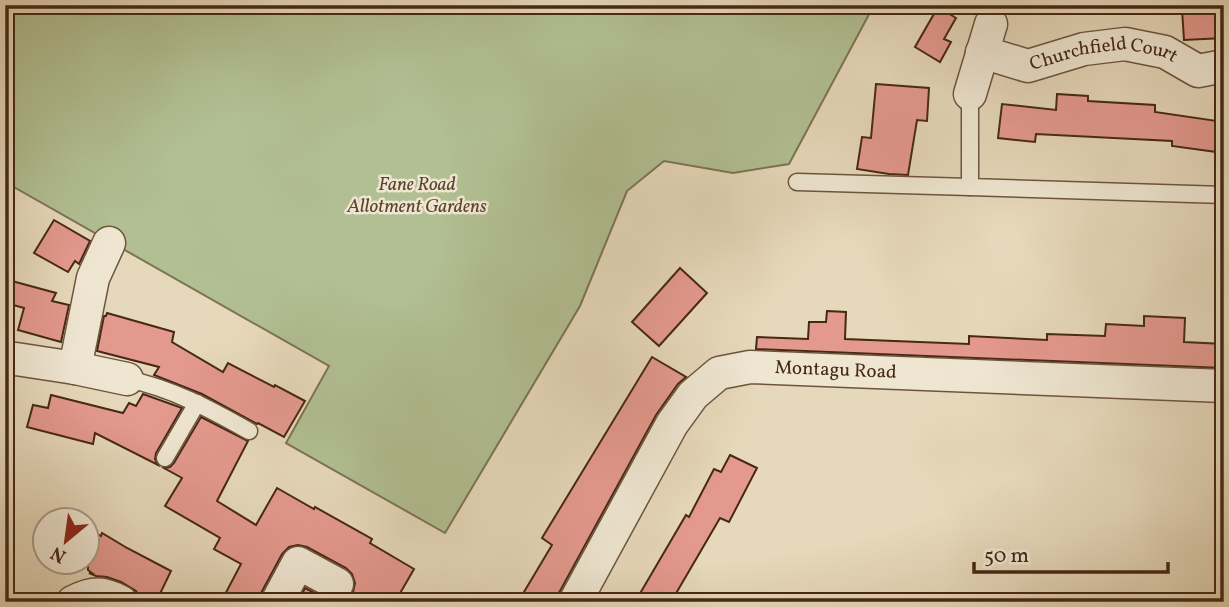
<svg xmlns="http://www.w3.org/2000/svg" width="1229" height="607" font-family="Vollkorn,serif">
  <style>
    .green { fill: #b1bf92; stroke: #7c7453; stroke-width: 2 }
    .building { fill: #e4998e; stroke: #462814; stroke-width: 2 }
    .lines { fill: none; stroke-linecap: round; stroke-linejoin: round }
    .service-casing { stroke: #6e543e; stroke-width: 19 }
    .minor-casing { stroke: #6e543e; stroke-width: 35 }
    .service { stroke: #efe6d2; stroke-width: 16 }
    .minor { stroke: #efe6d2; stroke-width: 32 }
    .labels { text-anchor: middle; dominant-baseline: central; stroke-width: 5; stroke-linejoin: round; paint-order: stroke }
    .street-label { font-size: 19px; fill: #462814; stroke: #efe6d2 }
    .park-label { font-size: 19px; font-style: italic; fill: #5b462d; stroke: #efe6d2 }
  </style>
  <rect width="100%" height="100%" fill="#e6d8ba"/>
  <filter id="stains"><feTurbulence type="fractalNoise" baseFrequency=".00286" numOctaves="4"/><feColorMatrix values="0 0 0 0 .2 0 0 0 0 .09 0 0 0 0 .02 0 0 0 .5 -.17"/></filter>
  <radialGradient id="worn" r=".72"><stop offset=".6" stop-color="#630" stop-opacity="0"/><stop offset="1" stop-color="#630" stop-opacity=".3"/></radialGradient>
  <!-- green -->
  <polygon class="green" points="5,5 874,5 789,164 733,173 664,161 627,191 580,306 445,533 286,443 329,366 5,182"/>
  <!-- building -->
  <g class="building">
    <polygon points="938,7 956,18 944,39 951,42 940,62 915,47"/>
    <polygon points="1224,7 1224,38 1184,40 1182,9"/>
    <polygon points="876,84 929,88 927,121 917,120 908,175 889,174 857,169 862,137 871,138"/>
    <polygon points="1057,94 1088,96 1088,101 1155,105 1155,112 1224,122 1224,153 1172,146 1172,141 1036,134 1035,142 998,138 1002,104 1056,110"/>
    <polygon points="54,220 90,241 79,264 75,261 68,272 34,253"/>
    <polygon points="680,268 707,293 659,346 632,322"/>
    <polygon points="12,281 56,293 52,301 69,305 61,342 18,330 24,308 6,303"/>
    <polygon points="827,311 846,312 845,339 969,344 969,336 1047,340 1047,334 1105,336 1106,324 1144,326 1144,316 1185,318 1184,342 1224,344 1224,368 756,349 757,337 808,339 809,322 826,322"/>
    <polygon points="107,313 174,332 172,342 223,372 228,363 274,387 275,385 305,401 284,437 258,423 257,424 202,394 154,375 159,367 97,351 104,316 106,316"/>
    <polygon points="652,357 686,377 678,384 656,415 554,602 518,602 552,545 542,538"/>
    <polygon points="143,394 182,408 156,453 155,459 158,465 95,433 93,444 27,427 33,405 48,408 51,395 123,413 129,403 136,406"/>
    <polygon points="201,417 248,441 217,501 256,525 277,488 314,509 315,507 372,539 370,543 414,569 395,602 340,602 347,599 353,592 355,583 352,574 346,568 307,547 298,545 289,547 282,554 261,593 259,602 221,602 241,564 214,549 220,538 165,506 182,478 164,468 170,467 174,463"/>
    <polygon points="730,455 757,468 729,522 720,518 671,602 635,602 686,515 689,517 714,469 721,472"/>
    <polygon points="88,528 101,536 102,533 127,548 171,571 156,602 145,602 139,598 136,591 121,582 107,577 96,576 89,573 92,573 88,570"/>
    <polygon points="305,588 328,600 335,602 298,602"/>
  </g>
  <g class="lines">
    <defs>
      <g id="service">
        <polyline points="970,94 970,187 1224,195"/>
        <polyline points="797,182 970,187"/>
        <path d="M 127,379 C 171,388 210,409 249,431"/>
        <polyline points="165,458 197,403"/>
      </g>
      <g id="minor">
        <path id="s1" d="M 982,52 L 1028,66 L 1084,49 L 1125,44 L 1165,52 L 1198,71 L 1224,66"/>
        <polyline points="970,94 991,24"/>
        <polyline points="5,360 16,359 75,368 127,379"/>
        <polyline points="75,368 93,278 109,243"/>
        <path d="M 73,602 C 92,592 103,592 121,602"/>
        <polyline points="277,602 298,563 337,584"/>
        <path id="s2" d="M 575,602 L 672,424 L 693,395 L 719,373 L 750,367 L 1224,386"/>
      </g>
    </defs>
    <!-- service casing -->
    <use href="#service" class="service-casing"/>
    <!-- minor casing -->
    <use href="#minor" class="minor-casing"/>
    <!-- service -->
    <use href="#service" class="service"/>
    <!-- minor -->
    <use href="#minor" class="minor"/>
  </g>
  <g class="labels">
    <!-- street labels -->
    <g class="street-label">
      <text stroke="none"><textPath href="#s1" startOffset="126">Churchfield Court</textPath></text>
      <text stroke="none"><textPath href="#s2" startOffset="390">Montagu Road</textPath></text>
    </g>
    <!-- park labels -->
    <g class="park-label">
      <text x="417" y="185">Fane Road<tspan x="417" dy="22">Allotment Gardens</tspan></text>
    </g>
  </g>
  <!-- margin -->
  <rect width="1229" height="607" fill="none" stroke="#e6d8ba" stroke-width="28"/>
  <rect x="7" y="7" width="1215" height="593" fill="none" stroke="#462814" stroke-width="3.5"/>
  <rect x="14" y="14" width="1201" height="579" fill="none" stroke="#462814" stroke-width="2"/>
  <!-- north arrow -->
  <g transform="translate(66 541) rotate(209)"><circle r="33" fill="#efe6d2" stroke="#ab9a86" stroke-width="2"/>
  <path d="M0-5L12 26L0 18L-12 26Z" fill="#8f2418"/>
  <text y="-10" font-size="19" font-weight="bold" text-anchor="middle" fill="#462814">N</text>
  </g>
  <!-- scale -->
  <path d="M974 562v10h194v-10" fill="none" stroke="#462814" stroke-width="3.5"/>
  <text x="984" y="562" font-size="21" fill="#462814" stroke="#efe6d2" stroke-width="5" paint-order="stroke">50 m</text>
  <rect width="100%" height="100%" filter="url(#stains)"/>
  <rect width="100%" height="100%" fill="url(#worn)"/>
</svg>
